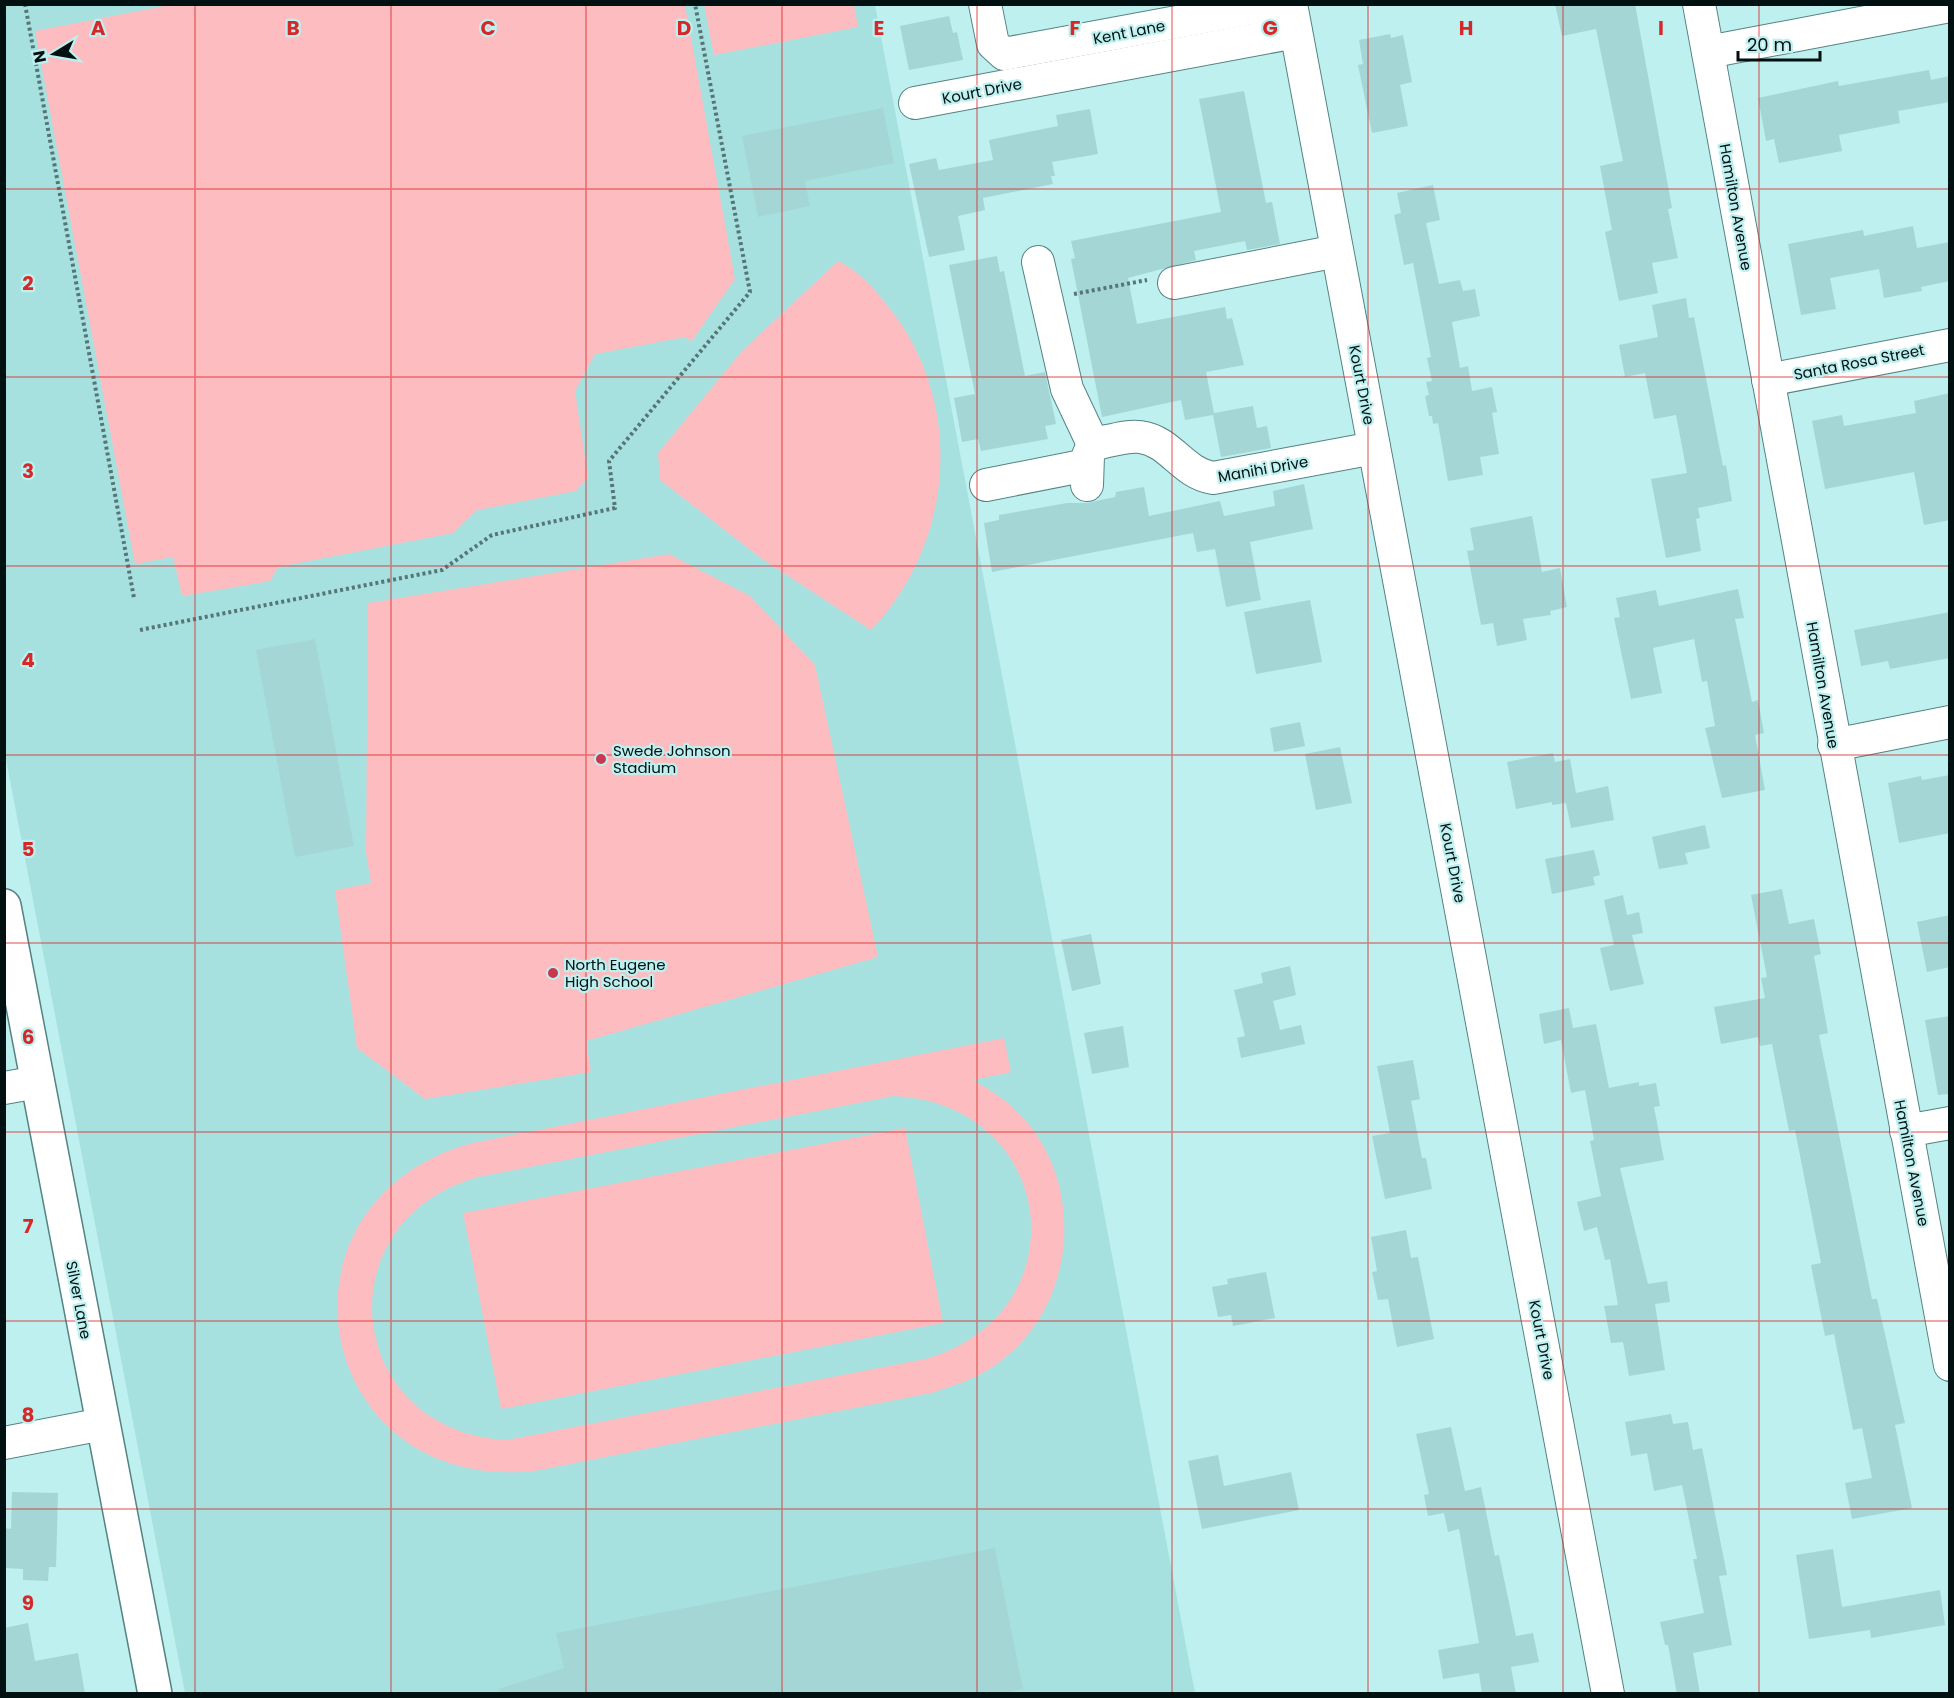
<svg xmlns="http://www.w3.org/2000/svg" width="1954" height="1698" font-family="Poppins,sans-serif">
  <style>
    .built { fill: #a6e1e0 }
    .green { fill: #fdbcbf; fill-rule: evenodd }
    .building { fill: #a4d6d5 }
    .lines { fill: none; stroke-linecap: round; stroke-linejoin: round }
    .street-casing { stroke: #548383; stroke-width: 34 }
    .secondary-casing { stroke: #548383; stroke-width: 36 }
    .path { stroke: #567676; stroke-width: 4; stroke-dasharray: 3 3; stroke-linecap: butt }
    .street { stroke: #fff; stroke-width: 32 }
    .secondary { stroke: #fff; stroke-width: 33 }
    .grid { fill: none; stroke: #d62828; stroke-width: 1.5; stroke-opacity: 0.55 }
    .poi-dot { fill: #c83851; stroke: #bdf0ef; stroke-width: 2 }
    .labels { text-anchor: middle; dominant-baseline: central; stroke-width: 4.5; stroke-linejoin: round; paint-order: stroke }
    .street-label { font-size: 15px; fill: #011011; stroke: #bdf0ef }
    .poi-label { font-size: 15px; fill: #011011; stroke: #bdf0ef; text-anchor: start }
    .grid-label { font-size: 20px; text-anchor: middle; font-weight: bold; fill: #d62828; stroke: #bdf0ef; stroke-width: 4.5; stroke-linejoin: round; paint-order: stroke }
  </style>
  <rect width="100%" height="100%" fill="#bdf0ef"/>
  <!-- built -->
  <polygon class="built" points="4,5 875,5 1195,1693 185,1693 5,754"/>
  <!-- green -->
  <g class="green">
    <polygon points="169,5 685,5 735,279 691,342 685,337 595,354 575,391 588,478 576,491 477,510 453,533 278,567 270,581 182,596 173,557 135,564 35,31"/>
    <polygon points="704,5 854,5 858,27 714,55"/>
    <path d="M 838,261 C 860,271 876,291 891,310 C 965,406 954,543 871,630 L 762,559 L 660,480 L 658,453 L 742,351 Z"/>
    <polygon points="669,554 750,596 815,665 878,957 586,1041 591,1072 425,1099 357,1048 335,890 371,883 366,852 368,603"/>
    <path d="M 1004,1038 L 1011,1072 L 973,1080 C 986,1088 999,1095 1011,1106 C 1086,1172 1081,1299 1002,1360 C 981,1377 957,1385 931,1393 L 534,1471 C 313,1494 259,1202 472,1143 ZM 894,1096 C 1058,1104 1083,1314 925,1359 L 507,1440 C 345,1432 321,1221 478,1177 Z"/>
    <polygon points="905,1128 943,1323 501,1409 463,1213"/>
  </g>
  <!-- building -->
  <g class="building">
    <polygon points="1555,4 1635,4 1672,208 1668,209 1678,258 1652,263 1658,293 1619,301 1605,232 1612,230 1600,166 1623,161 1596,29 1562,36"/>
    <polygon points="949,16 953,33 957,32 963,60 909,70 900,26"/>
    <polygon points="1390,34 1391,38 1403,35 1412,82 1400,85 1408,126 1372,133 1358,65 1363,64 1359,40"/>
    <polygon points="1929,70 1931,80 1950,76 1950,102 1898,111 1900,123 1839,135 1842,151 1779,163 1774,139 1766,141 1758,98 1838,81 1839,86"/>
    <polygon points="1244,91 1266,203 1272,202 1280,244 1247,250 1245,241 1194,251 1196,260 1128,278 1137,324 1225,307 1227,319 1232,318 1244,365 1206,372 1214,413 1253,406 1257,428 1267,426 1271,448 1221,457 1213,415 1185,420 1181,400 1102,417 1071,259 1075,258 1071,241 1221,212 1199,99"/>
    <polygon points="883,108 894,163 805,181 810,206 758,217 742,136"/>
    <polygon points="1090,109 1098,154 1052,162 1055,176 1051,176 1053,184 983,198 985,210 958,216 965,250 929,257 909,164 936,158 939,170 993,160 989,140 1058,126 1056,115"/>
    <polygon points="1433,185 1440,220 1426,223 1439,284 1460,280 1463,291 1475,289 1480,316 1452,322 1460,368 1468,366 1472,391 1492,387 1497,412 1492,413 1499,454 1480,457 1483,475 1448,481 1438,423 1433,424 1432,416 1429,416 1425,396 1429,395 1426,382 1432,381 1427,358 1431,357 1413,263 1404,265 1394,215 1401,213 1397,193"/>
    <polygon points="1913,226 1917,248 1950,242 1950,281 1921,287 1922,291 1884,298 1879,269 1830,278 1836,309 1801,315 1788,244 1863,230 1864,236"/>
    <polygon points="997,256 1000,272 1004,271 1025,376 1045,372 1056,424 1045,426 1048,439 981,451 978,439 962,442 954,398 975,394 949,265"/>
    <polygon points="1686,298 1689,318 1694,317 1723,466 1726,465 1732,501 1698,508 1700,518 1696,519 1701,551 1666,558 1651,479 1687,473 1676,415 1654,419 1645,373 1625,377 1619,345 1658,337 1652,305"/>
    <polygon points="1950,393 1950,520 1924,525 1914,472 1825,489 1812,421 1842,415 1844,426 1916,413 1914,401"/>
    <polygon points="1304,484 1313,529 1250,542 1261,600 1226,607 1215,549 1197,552 1193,533 992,572 984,523 999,520 999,515 1067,503 1087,503 1115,497 1116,492 1144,487 1149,516 1220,501 1224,516 1275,506 1273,491"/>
    <polygon points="1532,516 1542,572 1560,568 1567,607 1550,611 1551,615 1523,619 1527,640 1497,646 1493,623 1481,625 1467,551 1474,550 1470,528"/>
    <polygon points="1738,589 1744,618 1735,619 1752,702 1758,700 1764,733 1755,735 1765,790 1722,798 1705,728 1715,726 1707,681 1702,682 1694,639 1653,648 1662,693 1631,699 1614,618 1620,617 1616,598 1656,590 1659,606"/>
    <polygon points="1310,600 1322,662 1256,674 1244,612"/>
    <polygon points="1950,612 1950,658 1890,669 1888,661 1861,666 1854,630"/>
    <polygon points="315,639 354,846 295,857 256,650"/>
    <polygon points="1300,722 1305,746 1274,752 1270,728"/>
    <polygon points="1340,747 1352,803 1316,810 1305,754"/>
    <polygon points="1553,753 1555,762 1570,759 1576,793 1608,786 1614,820 1571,828 1566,803 1552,805 1552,802 1516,809 1507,762"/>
    <polygon points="1950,775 1950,833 1899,843 1888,783 1921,776 1922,780"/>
    <polygon points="1705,825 1710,848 1685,853 1688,864 1659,869 1652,837"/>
    <polygon points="1594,850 1600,875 1593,877 1595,885 1552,894 1545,859"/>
    <polygon points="1782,889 1789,924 1814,919 1821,954 1814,956 1828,1033 1819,1035 1872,1299 1877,1299 1905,1423 1895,1425 1912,1508 1852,1519 1845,1483 1872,1478 1862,1428 1853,1430 1834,1334 1825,1336 1811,1265 1821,1263 1795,1130 1789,1131 1772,1044 1760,1046 1758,1037 1721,1044 1714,1007 1765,998 1761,978 1767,977 1751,895"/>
    <polygon points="1623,895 1627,915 1639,912 1643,933 1632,935 1644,984 1610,991 1600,948 1614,945 1604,900"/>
    <polygon points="1950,915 1950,967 1927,972 1917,922"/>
    <polygon points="1091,934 1101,984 1072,991 1061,940"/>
    <polygon points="1290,966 1296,995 1273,1001 1280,1030 1301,1025 1305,1044 1241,1058 1237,1038 1245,1036 1234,990 1263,983 1261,973"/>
    <polygon points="1569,1008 1573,1028 1596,1024 1609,1088 1639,1082 1639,1086 1656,1083 1660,1106 1654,1107 1664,1160 1620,1168 1648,1284 1667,1281 1670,1302 1655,1304 1665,1370 1629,1376 1623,1342 1611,1343 1604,1306 1618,1305 1610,1259 1605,1260 1597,1227 1584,1231 1577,1202 1601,1196 1590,1141 1594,1140 1585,1090 1571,1093 1561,1040 1544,1044 1539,1014"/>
    <polygon points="1950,1016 1950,1094 1938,1095 1925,1020"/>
    <polygon points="1123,1026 1129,1067 1092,1074 1084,1033"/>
    <polygon points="1413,1060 1420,1099 1411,1101 1422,1158 1426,1158 1432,1189 1385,1199 1372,1136 1390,1133 1377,1066"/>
    <polygon points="1406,1230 1411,1258 1418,1257 1434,1339 1397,1347 1388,1299 1378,1300 1372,1272 1377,1271 1371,1237"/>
    <polygon points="1266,1272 1275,1318 1233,1326 1231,1315 1218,1317 1212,1287 1228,1284 1227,1279"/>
    <polygon points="1671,1414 1673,1424 1688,1422 1693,1450 1702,1448 1727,1575 1719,1576 1732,1645 1693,1653 1700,1694 1677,1694 1668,1645 1665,1645 1660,1622 1704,1613 1693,1559 1697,1559 1682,1485 1654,1491 1647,1453 1631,1456 1625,1422"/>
    <polygon points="1451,1427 1465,1491 1481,1487 1495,1556 1499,1555 1516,1636 1533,1633 1539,1662 1511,1667 1516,1694 1482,1694 1479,1673 1443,1679 1438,1650 1479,1643 1459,1529 1448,1532 1444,1513 1428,1516 1424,1495 1429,1494 1416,1434"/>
    <polygon points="1218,1455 1224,1486 1291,1472 1299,1510 1202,1529 1188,1461"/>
    <polygon points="12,1492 58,1493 56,1567 49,1567 48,1581 23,1580 23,1569 4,1568 4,1528 11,1529"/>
    <polygon points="995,1548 1023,1689 1000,1694 500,1694 499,1689 564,1668 556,1633"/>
    <polygon points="1833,1549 1842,1607 1940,1590 1945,1625 1871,1638 1870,1630 1809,1639 1796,1555"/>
    <polygon points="28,1623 35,1661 78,1653 85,1694 4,1694 4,1628"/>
  </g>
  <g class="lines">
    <defs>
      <g id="street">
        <polyline points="985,4 993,44 1004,54 1274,4"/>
        <polyline points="1291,4 1608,1694"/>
        <polyline points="1699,4 1950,1365"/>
        <polyline points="1708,52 1950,6"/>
        <polyline points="915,103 1296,32"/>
        <polyline points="1038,262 1067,389 1093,444"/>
        <polyline points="1174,283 1337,251"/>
        <polyline points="1768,380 1950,345"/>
        <polyline points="986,485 1087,465"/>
        <path d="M 1087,485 L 1088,456 L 1093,444 C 1107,442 1126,435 1140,437 C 1171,441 1182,473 1213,478 L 1374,448"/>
        <polyline points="1834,745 1950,722"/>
        <polyline points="4,1088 38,1082"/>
        <polyline points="1906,1131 1950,1123"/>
        <polyline points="4,1443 103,1424"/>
      </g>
      <polyline id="secondary" points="4,906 155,1694"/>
    </defs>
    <!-- street casing -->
    <use href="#street" class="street-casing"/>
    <!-- secondary casing -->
    <use href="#secondary" class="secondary-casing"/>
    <!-- path -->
    <g class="path">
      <polyline points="25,4 134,598"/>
      <polyline points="1074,294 1147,280"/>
      <polyline points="140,630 442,570 492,535 615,508 609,461 750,292 695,4"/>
    </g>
    <!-- street -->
    <use href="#street" class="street"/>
    <!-- secondary -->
    <use href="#secondary" class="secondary"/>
  </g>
  <!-- grid -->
  <path class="grid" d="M 195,4 L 195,1694M 391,4 L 391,1694M 586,4 L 586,1694M 782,4 L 782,1694M 977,4 L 977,1694M 1172,4 L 1172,1694M 1368,4 L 1368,1694M 1563,4 L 1563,1694M 1759,4 L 1759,1694M 4,189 L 1950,189M 4,377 L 1950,377M 4,566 L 1950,566M 4,755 L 1950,755M 4,943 L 1950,943M 4,1132 L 1950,1132M 4,1321 L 1950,1321M 4,1509 L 1950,1509"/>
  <!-- markers -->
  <g class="poi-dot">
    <circle cx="601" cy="759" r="6"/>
    <circle cx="553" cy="973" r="6"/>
  </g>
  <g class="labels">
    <!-- street labels -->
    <g class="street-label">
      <text transform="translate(1129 32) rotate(-11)">Kent Lane</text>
      <text transform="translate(982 91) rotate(-11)">Kourt Drive</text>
      <text transform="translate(1736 207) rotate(80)">Hamilton Avenue</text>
      <text transform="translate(1859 362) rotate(-11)">Santa Rosa Street</text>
      <text transform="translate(1362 385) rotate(79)">Kourt Drive</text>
      <text transform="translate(1263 469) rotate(-10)">Manihi Drive</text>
      <text transform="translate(1823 685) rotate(80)">Hamilton Avenue</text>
      <text transform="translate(1453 863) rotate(79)">Kourt Drive</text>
      <text transform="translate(1912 1163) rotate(79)">Hamilton Avenue</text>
      <text transform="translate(79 1300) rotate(79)">Silver Lane</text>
      <text transform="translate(1542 1340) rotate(79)">Kourt Drive</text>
    </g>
    <!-- poi labels -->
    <g class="poi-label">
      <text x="613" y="750">Swede Johnson<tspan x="613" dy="17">Stadium</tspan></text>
      <text x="565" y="964">North Eugene<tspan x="565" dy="17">High School</tspan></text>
    </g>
  </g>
  <g class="grid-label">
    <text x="98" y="35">A</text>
    <text x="293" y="35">B</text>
    <text x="488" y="35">C</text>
    <text x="684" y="35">D</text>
    <text x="879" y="35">E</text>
    <text x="1075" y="35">F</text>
    <text x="1270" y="35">G</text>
    <text x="1466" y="35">H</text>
    <text x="1661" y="35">I</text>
    <text x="28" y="290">2</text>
    <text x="28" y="478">3</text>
    <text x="28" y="667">4</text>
    <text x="28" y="856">5</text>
    <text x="28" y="1044">6</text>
    <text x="28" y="1233">7</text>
    <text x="28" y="1422">8</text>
    <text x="28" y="1610">9</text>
  </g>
  <!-- border -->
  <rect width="1954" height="1698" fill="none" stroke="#011011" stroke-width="12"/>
  <!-- north arrow -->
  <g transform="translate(54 54) rotate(259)" stroke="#bdf0ef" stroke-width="4.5" paint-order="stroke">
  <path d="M0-4.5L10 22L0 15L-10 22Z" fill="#011011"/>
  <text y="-9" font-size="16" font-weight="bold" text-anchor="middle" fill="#011011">N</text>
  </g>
  <!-- scale -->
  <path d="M1738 51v9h82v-9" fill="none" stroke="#011011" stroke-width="3"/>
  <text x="1747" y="51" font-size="18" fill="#011011" stroke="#bdf0ef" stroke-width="4.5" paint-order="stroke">20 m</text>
</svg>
